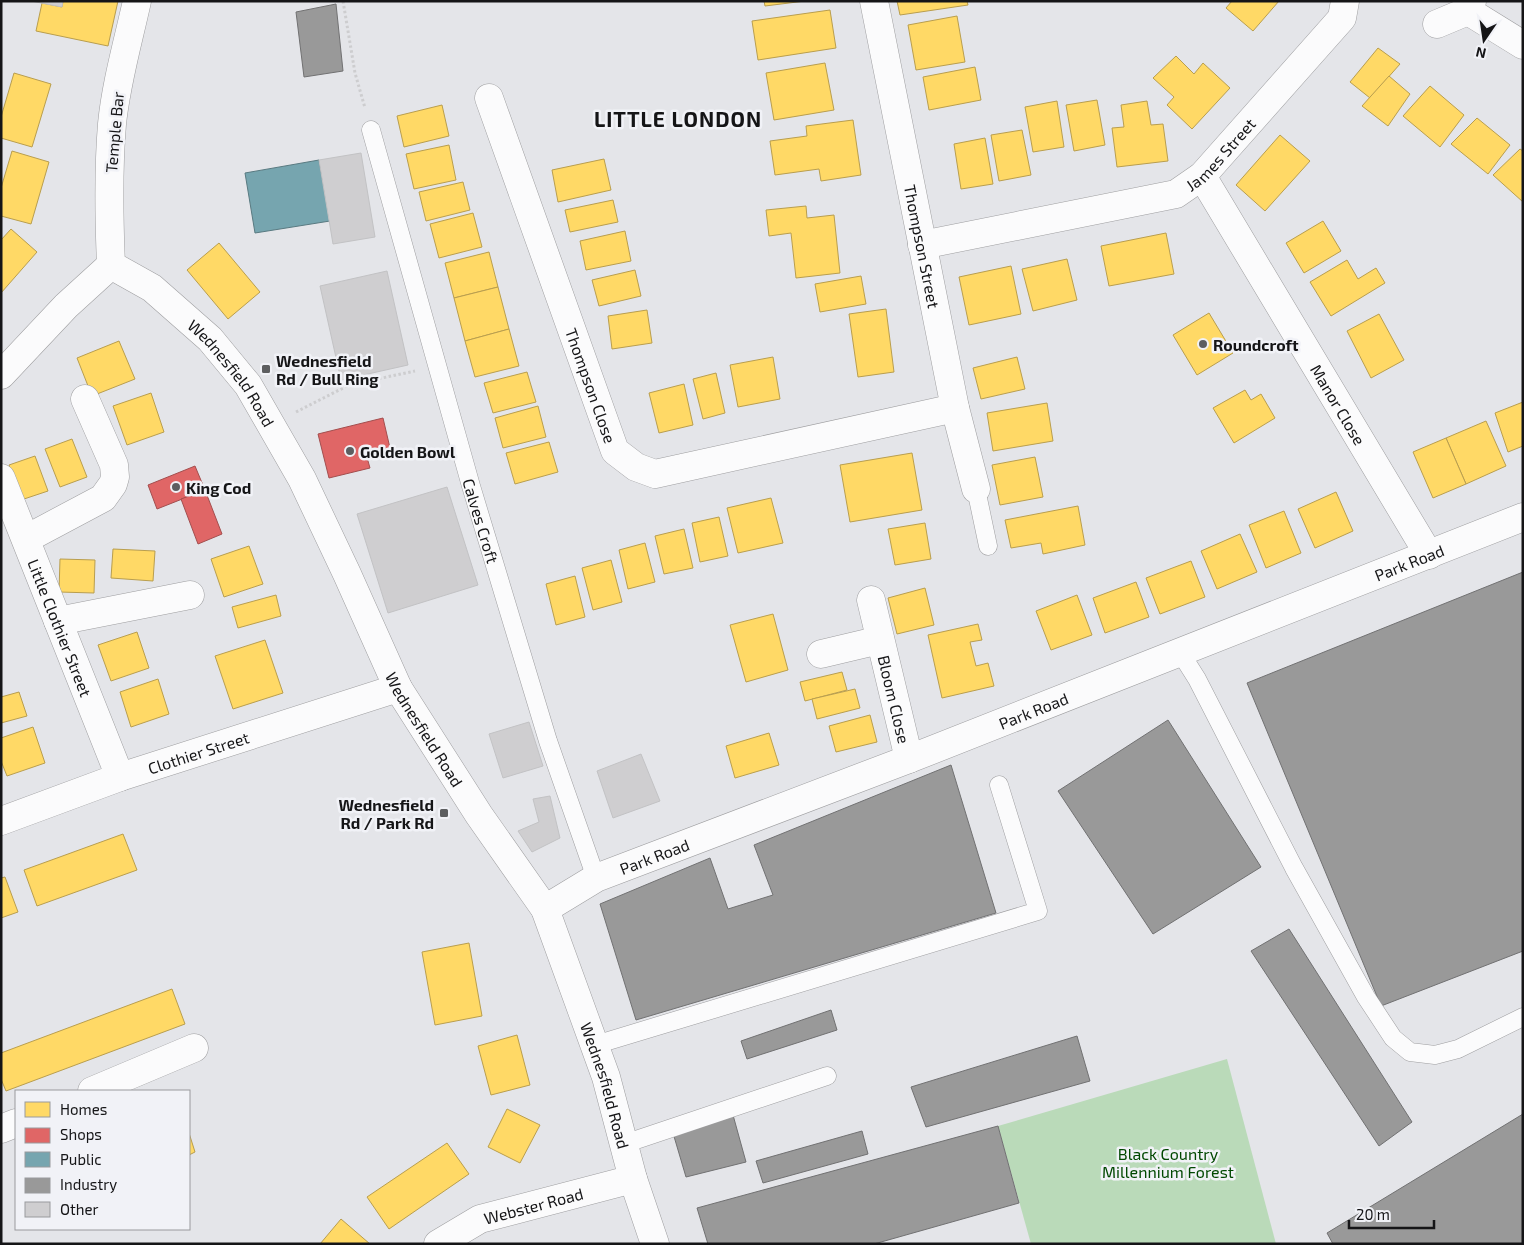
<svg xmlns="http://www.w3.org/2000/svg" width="1524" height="1245" font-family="'Exo 2',sans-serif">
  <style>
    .green { fill: #badab9 }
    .homes { fill: #ffd966; stroke: #b99e4e }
    .shops { fill: #e06666; stroke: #a34e4e }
    .public { fill: #76a5af; stroke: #597a81 }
    .industry { fill: #999; stroke: #717172 }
    .building { fill: #cfced0; stroke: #c2c2c4 }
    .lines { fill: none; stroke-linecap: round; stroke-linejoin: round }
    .service-casing { stroke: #9e9ea0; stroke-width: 19 }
    .minor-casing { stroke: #9e9ea0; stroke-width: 29 }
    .tertiary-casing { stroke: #9e9ea0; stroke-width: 29 }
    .secondary-casing { stroke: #9e9ea0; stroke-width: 29 }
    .path { stroke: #cdcdcf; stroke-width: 3; stroke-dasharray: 2.5 2.5; stroke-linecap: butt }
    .service { stroke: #fbfbfc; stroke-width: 18 }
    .minor { stroke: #fbfbfc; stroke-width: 28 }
    .tertiary { stroke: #fbfbfc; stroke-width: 28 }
    .secondary { stroke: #fbfbfc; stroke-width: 28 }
    .poi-dot { fill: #5d5e60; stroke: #f1f2f7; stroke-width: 2 }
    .labels { text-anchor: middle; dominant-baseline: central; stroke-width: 5; stroke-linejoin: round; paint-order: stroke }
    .street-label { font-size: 16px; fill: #151517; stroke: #f1f2f7 }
    .poi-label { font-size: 16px; font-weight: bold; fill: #151517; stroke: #f1f2f7; text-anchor: start }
    .park-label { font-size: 16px; fill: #004800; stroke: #f1f2f7 }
    .district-label { font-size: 21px; font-weight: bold; letter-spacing: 1px; fill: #151517; stroke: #f1f2f7 }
  </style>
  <rect width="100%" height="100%" fill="#e4e5e9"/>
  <!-- green -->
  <polygon class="green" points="1227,1059 1276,1244 1031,1244 998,1126"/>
  <!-- homes -->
  <g class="homes">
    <polygon points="63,1 118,1 108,46 36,31 42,3 62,7"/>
    <polygon points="764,1 805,1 765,6"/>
    <polygon points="897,1 967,1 968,5 900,15"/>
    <polygon points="1232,1 1279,1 1253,31 1226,8"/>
    <polygon points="830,10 836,48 758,60 752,21"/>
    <polygon points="957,16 965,62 916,70 908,25"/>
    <polygon points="1378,48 1400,64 1370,98 1350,82"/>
    <polygon points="1176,56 1194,74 1203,63 1230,88 1192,129 1167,105 1174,97 1153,78"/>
    <polygon points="825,63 834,110 774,120 766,73"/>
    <polygon points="975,67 981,100 929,110 923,77"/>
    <polygon points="14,73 51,84 32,147 1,138 1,117"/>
    <polygon points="1389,76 1410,94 1388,126 1362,106"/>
    <polygon points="1430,86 1464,115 1440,147 1403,116"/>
    <polygon points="1097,100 1105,145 1074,151 1066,105"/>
    <polygon points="1057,101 1064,147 1033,152 1025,107"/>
    <polygon points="1147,101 1151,125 1163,124 1168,161 1117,167 1112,128 1124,127 1121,105"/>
    <polygon points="442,105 449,136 404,147 397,116"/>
    <polygon points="1477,118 1510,145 1488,174 1451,144"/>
    <polygon points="853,120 861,175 821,181 819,169 775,175 770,141 807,136 806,126"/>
    <polygon points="1022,130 1031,175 999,181 991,135"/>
    <polygon points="1280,135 1310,161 1265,211 1236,185"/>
    <polygon points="985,138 993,184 961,189 954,144"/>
    <polygon points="449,145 456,180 414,189 406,154"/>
    <polygon points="1520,149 1523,151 1523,202 1493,175"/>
    <polygon points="12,151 49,162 31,224 1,216 1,188"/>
    <polygon points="604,159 611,190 558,202 552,170"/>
    <polygon points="463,182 470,210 426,221 419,192"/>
    <polygon points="613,200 618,222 570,232 565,210"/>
    <polygon points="806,206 807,218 834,215 840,273 796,278 791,233 769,236 766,210"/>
    <polygon points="473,213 482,247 439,258 430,224"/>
    <polygon points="1323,221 1341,251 1304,273 1286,243"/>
    <polygon points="11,229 37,252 1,293 1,240"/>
    <polygon points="625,231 631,261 586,270 580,241"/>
    <polygon points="1166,233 1174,274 1109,286 1101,246"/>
    <polygon points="219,243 260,292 228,319 187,270"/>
    <polygon points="489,252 498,287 454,298 445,263"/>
    <polygon points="1067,259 1077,300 1033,311 1022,269"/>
    <polygon points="1347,260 1358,279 1376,268 1385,283 1331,316 1310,282"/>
    <polygon points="1011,266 1021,314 969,325 959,277"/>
    <polygon points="635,270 641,296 599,306 592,280"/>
    <polygon points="861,276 866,304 820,312 815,284"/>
    <polygon points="498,287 509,329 465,341 454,298"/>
    <polygon points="886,309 894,372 858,377 849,314"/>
    <polygon points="647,310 652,343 612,349 608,316"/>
    <polygon points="1209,313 1233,353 1197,375 1173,335"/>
    <polygon points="1379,314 1404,360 1371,378 1347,331"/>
    <polygon points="509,329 519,366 475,377 465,341"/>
    <polygon points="119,341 135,379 92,396 77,358"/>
    <polygon points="773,357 780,399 738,407 730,365"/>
    <polygon points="1017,357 1025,389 981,399 973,368"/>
    <polygon points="527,372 536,402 493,413 484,383"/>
    <polygon points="716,373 725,413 703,419 693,379"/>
    <polygon points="684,384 693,425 659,433 649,393"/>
    <polygon points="1245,390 1251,400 1261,394 1275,418 1234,443 1213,408"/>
    <polygon points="151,393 164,432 127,445 113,406"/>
    <polygon points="1523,402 1523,446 1508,452 1495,413"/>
    <polygon points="1047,403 1053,441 993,451 987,413"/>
    <polygon points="538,406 546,437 503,448 495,418"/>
    <polygon points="1486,421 1506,466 1466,484 1446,438"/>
    <polygon points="1446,438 1466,484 1433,498 1413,452"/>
    <polygon points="72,439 87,477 60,487 45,449"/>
    <polygon points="549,442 558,472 515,484 506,453"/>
    <polygon points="912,453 922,510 850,522 840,465"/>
    <polygon points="35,456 48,491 21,500 9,465"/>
    <polygon points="1035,457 1043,497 1000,505 992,465"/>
    <polygon points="1336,492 1353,531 1315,548 1298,509"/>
    <polygon points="771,498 783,543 738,553 727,508"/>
    <polygon points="1078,506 1085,545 1043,554 1041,543 1011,548 1005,520"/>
    <polygon points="1284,511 1301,553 1266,568 1249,525"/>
    <polygon points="719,517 728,556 700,562 692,523"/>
    <polygon points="925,523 931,559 895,565 888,529"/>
    <polygon points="684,529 693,568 664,574 655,536"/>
    <polygon points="1240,534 1257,572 1217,589 1201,551"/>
    <polygon points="645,543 655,582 628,589 619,550"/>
    <polygon points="249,546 263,584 224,597 211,559"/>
    <polygon points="113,549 155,551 153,581 111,578"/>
    <polygon points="60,559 95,560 94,593 59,592"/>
    <polygon points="611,560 622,602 593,610 582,568"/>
    <polygon points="1191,561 1205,597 1160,614 1146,578"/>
    <polygon points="575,576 585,617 556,625 546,584"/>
    <polygon points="1136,582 1149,617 1105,633 1093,598"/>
    <polygon points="925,588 934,625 897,634 888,598"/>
    <polygon points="276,595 281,616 238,628 232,607"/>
    <polygon points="1077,595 1092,635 1051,650 1036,611"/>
    <polygon points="773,614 788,670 746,682 730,625"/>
    <polygon points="978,624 982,640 970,642 976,666 988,663 994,686 942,698 928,635"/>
    <polygon points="137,632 149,668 111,681 98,645"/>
    <polygon points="265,640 283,693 233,709 215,656"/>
    <polygon points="842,672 847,690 805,701 800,682"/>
    <polygon points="158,679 169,714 131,727 120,692"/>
    <polygon points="855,689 860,708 817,719 812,699"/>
    <polygon points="19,692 27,716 1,723 1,697"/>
    <polygon points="870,715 877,742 836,752 829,726"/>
    <polygon points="33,727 45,763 7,776 1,761 1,738"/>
    <polygon points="769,733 779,765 735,778 726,746"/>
    <polygon points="123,834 137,870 37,906 24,870"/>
    <polygon points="5,877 18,912 1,918 1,878"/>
    <polygon points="469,943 482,1016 435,1025 422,952"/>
    <polygon points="172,989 185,1024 6,1091 1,1079 1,1053"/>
    <polygon points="517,1035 530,1085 491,1095 478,1046"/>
    <polygon points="507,1109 540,1125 520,1163 488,1147"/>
    <polygon points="189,1133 195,1152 189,1155"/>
    <polygon points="447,1143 469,1174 389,1229 367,1197"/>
    <polygon points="341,1219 370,1244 320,1244"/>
  </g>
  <!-- shops -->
  <g class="shops">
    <polygon points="383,418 390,448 366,454 370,468 329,478 318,434"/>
    <polygon points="195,466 205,490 157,509 148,485"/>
    <polygon points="205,490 222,534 198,544 181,499"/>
  </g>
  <!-- public -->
  <polygon class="public" points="319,160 330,221 255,233 245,173"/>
  <!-- industry -->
  <g class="industry">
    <polygon points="336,4 343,71 304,77 296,12"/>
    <polygon points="1523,572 1523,951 1381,1006 1247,683"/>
    <polygon points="1168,720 1261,867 1153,934 1058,791"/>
    <polygon points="951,765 996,913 636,1020 600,904 710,858 728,909 773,895 754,845"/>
    <polygon points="1289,929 1412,1122 1379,1146 1251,951"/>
    <polygon points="831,1010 837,1030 747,1059 741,1041"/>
    <polygon points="1077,1036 1090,1081 926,1127 911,1087"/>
    <polygon points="1523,1114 1523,1244 1333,1244 1327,1233"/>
    <polygon points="733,1115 746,1162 686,1177 673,1133"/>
    <polygon points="998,1126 1019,1203 874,1244 708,1244 697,1208"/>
    <polygon points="862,1131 868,1154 763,1183 756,1161"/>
  </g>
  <!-- building -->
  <g class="building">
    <polygon points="31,1 63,1 62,7"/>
    <polygon points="361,153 375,237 333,244 319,160"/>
    <polygon points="387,271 408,365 341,380 320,286"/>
    <polygon points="447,487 478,585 388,613 357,514"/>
    <polygon points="529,722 543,766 503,778 489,734"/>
    <polygon points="641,754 660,801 613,818 597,771"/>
    <polygon points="550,796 560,838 532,852 518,831 539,822 533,799"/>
  </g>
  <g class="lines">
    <defs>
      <g id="service">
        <path id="s1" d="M 371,130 L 471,486 L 548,741 L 596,878"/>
        <polyline points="976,489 988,546"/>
        <polyline points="1180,652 1197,679 1294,868 1366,997 1393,1038 1410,1052 1435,1055 1458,1049 1523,1017"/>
        <polyline points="595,1045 1038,911 999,785"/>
        <polyline points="624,1144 827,1076"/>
      </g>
      <g id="minor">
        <path id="s2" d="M 874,1 L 955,408 L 976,489"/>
        <polyline points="1468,11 1523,45"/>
        <polyline points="1437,24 1468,11 1472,1"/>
        <path id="s3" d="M 489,98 L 615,451 L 636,467 L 655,474 L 955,408"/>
        <path id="s4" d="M 1202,176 L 1429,555"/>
        <path id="s5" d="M 922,245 L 1176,194 L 1202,176 L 1342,18 L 1345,1"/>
        <path id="s6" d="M 1,478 L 120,777"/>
        <polyline points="26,539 103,498 113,484 115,477 114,465 85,399"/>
        <path id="s7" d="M 871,600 L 909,759"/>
        <polyline points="58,621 190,595"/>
        <polyline points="821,654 880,640"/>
        <path id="s8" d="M 1,821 L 120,777 L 398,688"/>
        <path id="s9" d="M 545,909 L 596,878 L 909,759 L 1523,517"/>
        <polyline points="92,1091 194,1048"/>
        <polyline points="1,1129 16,1123"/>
        <path id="s10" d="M 438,1244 L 480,1219 L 633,1179"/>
      </g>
      <polyline id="tertiary" points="1,375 66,306 111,265"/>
      <g id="secondary">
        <path id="s11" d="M 137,1 C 128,42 116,83 112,124 C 108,171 109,218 111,265 L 152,288 L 210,339 L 248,385 L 302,479 L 347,574 L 398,688 L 479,815 L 545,909 L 606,1077 L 633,1179 L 655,1244"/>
      </g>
    </defs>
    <!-- service casing -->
    <use href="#service" class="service-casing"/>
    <!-- minor casing -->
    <use href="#minor" class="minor-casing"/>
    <!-- tertiary casing -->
    <use href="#tertiary" class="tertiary-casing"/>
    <!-- secondary casing -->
    <use href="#secondary" class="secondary-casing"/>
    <!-- path -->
    <g class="path">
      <polyline points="343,1 355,73 365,108"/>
      <polyline points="296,412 349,385 415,371"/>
    </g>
    <!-- service -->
    <use href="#service" class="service"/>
    <!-- minor -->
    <use href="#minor" class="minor"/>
    <!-- tertiary -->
    <use href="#tertiary" class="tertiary"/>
    <!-- secondary -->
    <use href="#secondary" class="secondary"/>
  </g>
  <!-- markers -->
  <g class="poi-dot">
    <circle cx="1203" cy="344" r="5"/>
    <rect x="261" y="364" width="10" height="10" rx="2.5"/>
    <circle cx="350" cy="451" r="5"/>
    <circle cx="176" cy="487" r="5"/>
    <rect x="439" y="808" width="10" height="10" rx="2.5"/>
  </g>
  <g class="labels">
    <!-- street labels -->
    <g class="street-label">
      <text transform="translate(114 132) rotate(-85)">Temple Bar</text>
      <text stroke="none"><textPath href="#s5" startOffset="319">James Street</textPath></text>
      <text stroke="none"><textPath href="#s2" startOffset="250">Thompson Street</textPath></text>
      <text stroke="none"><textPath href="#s11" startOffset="431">Wednesfield Road</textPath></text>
      <text stroke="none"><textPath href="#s3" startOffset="305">Thompson Close</textPath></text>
      <text stroke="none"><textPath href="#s4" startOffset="266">Manor Close</textPath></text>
      <text stroke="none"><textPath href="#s1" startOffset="406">Calves Croft</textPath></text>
      <text stroke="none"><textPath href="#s9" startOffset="932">Park Road</textPath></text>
      <text stroke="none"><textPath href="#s6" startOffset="161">Little Clothier Street</textPath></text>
      <text stroke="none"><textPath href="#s7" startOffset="102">Bloom Close</textPath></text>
      <text stroke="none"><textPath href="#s9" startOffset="528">Park Road</textPath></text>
      <text stroke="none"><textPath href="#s11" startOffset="838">Wednesfield Road</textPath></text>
      <text stroke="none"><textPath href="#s8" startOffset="209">Clothier Street</textPath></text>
      <text stroke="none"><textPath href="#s9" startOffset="122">Park Road</textPath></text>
      <text stroke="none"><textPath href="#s11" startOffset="1241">Wednesfield Road</textPath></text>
      <text stroke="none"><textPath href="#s10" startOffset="104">Webster Road</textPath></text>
    </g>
    <!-- poi labels -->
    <g class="poi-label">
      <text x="1213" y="344">Roundcroft</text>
      <text x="276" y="360">Wednesfield<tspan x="276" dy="18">Rd / Bull Ring</tspan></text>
      <text x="360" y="451">Golden Bowl</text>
      <text x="186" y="487">King Cod</text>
      <text x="434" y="804" text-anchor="end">Wednesfield<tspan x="434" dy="18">Rd / Park Rd</tspan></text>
    </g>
    <!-- park labels -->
    <g class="park-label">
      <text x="1168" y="1153">Black Country<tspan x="1168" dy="18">Millennium Forest</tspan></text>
    </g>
    <!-- district labels -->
    <g class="district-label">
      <text x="678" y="118">LITTLE LONDON</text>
    </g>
  </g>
  <!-- border -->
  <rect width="1524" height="1245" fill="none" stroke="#151517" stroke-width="5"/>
  <!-- legend -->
  <rect x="15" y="1090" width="175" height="140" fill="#f1f2f7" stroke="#999a9d"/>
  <rect x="25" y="1102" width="25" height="15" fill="#ffd966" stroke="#999a9d"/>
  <text x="60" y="1115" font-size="15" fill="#151517">Homes</text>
  <rect x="25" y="1128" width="25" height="15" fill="#e06666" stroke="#999a9d"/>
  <text x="60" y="1140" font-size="15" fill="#151517">Shops</text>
  <rect x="25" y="1152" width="25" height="15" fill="#76a5af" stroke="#999a9d"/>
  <text x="60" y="1165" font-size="15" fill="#151517">Public</text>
  <rect x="25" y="1178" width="25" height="15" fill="#999999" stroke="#999a9d"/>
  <text x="60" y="1190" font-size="15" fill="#151517">Industry</text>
  <rect x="25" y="1202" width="25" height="15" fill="#cfced0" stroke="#999a9d"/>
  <text x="60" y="1215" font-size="15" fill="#151517">Other</text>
  <!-- north arrow -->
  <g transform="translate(1484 40) rotate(193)" stroke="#f1f2f7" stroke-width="4" paint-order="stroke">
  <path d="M0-4L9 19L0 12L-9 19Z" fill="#151517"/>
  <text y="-8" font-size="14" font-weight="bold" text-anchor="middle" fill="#151517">N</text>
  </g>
  <!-- scale -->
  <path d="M1349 1220v8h85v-8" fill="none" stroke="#151517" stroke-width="2.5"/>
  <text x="1356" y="1220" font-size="15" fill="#151517" stroke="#f1f2f7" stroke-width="4" paint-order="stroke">20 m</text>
</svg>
